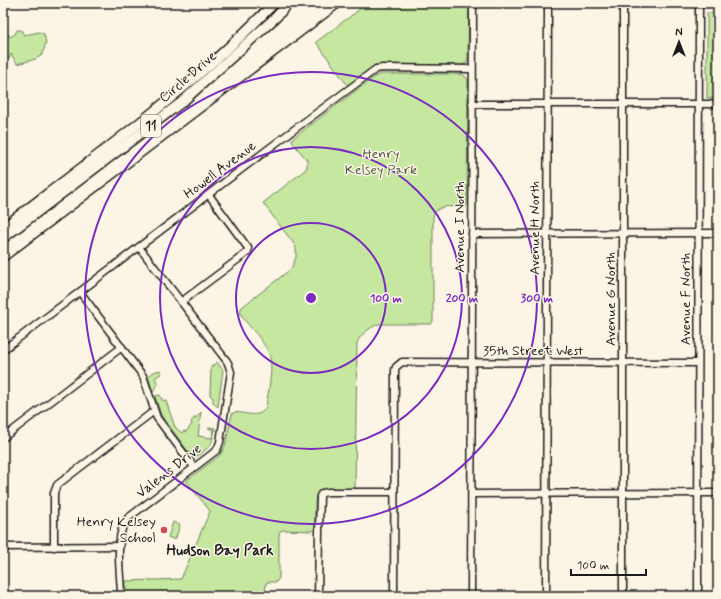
<svg xmlns="http://www.w3.org/2000/svg" width="721" height="599" font-family="Mynerve,sans-serif">
  <style>
    .green { fill: #c5e7a0; stroke: #70825e }
    .lines { fill: none; stroke-linecap: round; stroke-linejoin: round }
    .minor-casing { stroke: #1c1c1c; stroke-width: 9 }
    .highway-casing { stroke: #1c1c1c; stroke-width: 12 }
    .minor { stroke: #fcf5e5; stroke-width: 6 }
    .highway { stroke: #fcf5e5; stroke-width: 9 }
    .rail { stroke: #1c1c1c; stroke-width: 1.5 }
    .ring { fill: none; stroke: #7b2cbf; stroke-width: 2 }
    .poi-dot { fill: #d1495b; stroke: #fcf5e5; stroke-width: 1.5 }
    .labels { text-anchor: middle; dominant-baseline: central; stroke-width: 3; stroke-linejoin: round; paint-order: stroke }
    .shield { fill: #fcf5e5; stroke: #5f5d58; stroke-width: 1 }
    .shield-label { font-size: 13px; font-weight: bold; fill: #1c1c1c }
    .street-label { font-size: 14px; fill: #1c1c1c; stroke: #fcf5e5 }
    .park-label { font-size: 14px; fill: #4f5944; stroke: #fcf5e5 }
    .poi-label { font-size: 14px; fill: #1c1c1c; stroke: #fcf5e5; text-anchor: end }
    .neighbourhood-label { font-size: 15px; font-weight: bold; fill: #1c1c1c; stroke: #fcf5e5 }
    .centre { fill: #7b2cbf; stroke: #fcf5e5; stroke-width: 2 }
    .ring-label { font-size: 12px; text-anchor: middle; font-weight: bold; fill: #7b2cbf; stroke: #fcf5e5; stroke-width: 3; stroke-linejoin: round; paint-order: stroke }
  </style>
  <rect width="100%" height="100%" fill="#fcf5e5"/>
  <filter id="ink" filterUnits="userSpaceOnUse"><feTurbulence type="fractalNoise" baseFrequency=".025" numOctaves="2"/><feDisplacementMap in="SourceGraphic" scale="8" xChannelSelector="R" yChannelSelector="G"/><feConvolveMatrix kernelMatrix="1 2 1 2 8 2 1 2 1" color-interpolation-filters="sRGB"/></filter>
  <g filter="url(#ink)">
    <!-- green -->
    <g class="green">
      <polygon points="368,3 469,3 468,57 467,63 462,65 379,65 371,68 348,86 316,42"/>
      <rect x="707" y="13" width="11" height="85"/>
      <polygon points="17,30 21,30 24,35 39,32 44,34 46,43 42,55 36,59 17,64 11,54 9,59 3,57 3,34 7,33 9,35 10,37 15,34"/>
      <path d="M 381,74 L 460,74 L 465,76 L 468,80 L 467,204 L 465,208 C 453,207 438,203 433,216 L 433,321 L 431,324 L 379,324 C 370,327 360,335 357,343 L 355,488 L 353,490 C 311,489 315,486 315,527 L 314,530 L 311,531 L 283,530 L 280,531 L 279,535 L 279,578 L 276,582 L 268,582 L 266,583 L 265,596 L 126,596 L 126,581 L 181,579 L 210,511 L 186,481 L 220,455 L 225,446 L 232,414 L 235,412 C 246,413 260,419 266,407 C 268,393 274,366 269,354 C 263,339 250,328 241,315 L 240,311 L 242,307 L 291,269 L 296,257 L 296,248 L 294,244 L 263,203 L 305,170 L 307,167 L 307,160 L 293,143 L 292,139 L 374,77 Z"/>
      <polygon points="217,362 223,370 218,407 213,403 213,398 210,395 211,367"/>
      <polygon points="160,370 162,373 155,378 158,384 153,392 148,376 154,372"/>
      <path d="M 160,395 L 162,400 L 166,401 L 175,427 L 182,433 L 184,431 L 186,432 L 192,424 L 191,422 L 195,417 L 196,418 L 201,412 L 198,436 L 212,438 L 213,429 L 209,429 L 209,427 L 215,428 C 212,446 211,446 196,457 L 192,457 L 161,415 L 155,396 Z"/>
      <polygon points="173,522 180,525 175,540 168,537"/>
    </g>
    <g class="lines">
      <defs>
        <g id="minor">
          <polyline points="472,104 718,104"/>
          <polyline points="472,234 718,233"/>
          <polyline points="80,292 143,376 157,418 194,467"/>
          <polyline points="181,302 248,252 248,248 245,244 209,195"/>
          <polyline points="3,350 284,137 376,69 383,68 472,69"/>
          <polyline points="3,438 122,347"/>
          <polyline points="472,494 718,493"/>
          <polyline points="3,547 120,546"/>
          <polyline points="54,547 54,493 57,485 154,411"/>
          <path d="M 121,596 C 121,574 113,535 128,518 L 217,450 L 220,442 L 231,372 L 228,363 L 226,360 L 139,247"/>
          <polyline points="318,596 319,532 320,496 322,493 329,492 394,492"/>
          <polyline points="394,596 395,370 396,367 402,362 698,363"/>
          <polyline points="471,596 473,3"/>
          <polyline points="546,596 548,3"/>
          <polyline points="623,596 623,3"/>
          <polyline points="698,596 699,3"/>
        </g>
        <g id="highway">
          <path d="M 3,228 C 96,156 193,88 274,3"/>
          <polyline points="3,238 182,102 276,17 289,3"/>
        </g>
      </defs>
      <!-- minor casing -->
      <use href="#minor" class="minor-casing"/>
      <!-- highway casing -->
      <use href="#highway" class="highway-casing"/>
      <!-- minor -->
      <use href="#minor" class="minor"/>
      <!-- highway -->
      <use href="#highway" class="highway"/>
      <!-- rail -->
      <polyline class="rail" points="3,263 346,3"/>
    </g>
  </g>
  <!-- distance rings -->
  <g class="ring">
    <circle cx="311" cy="298" r="75"/>
    <circle cx="311" cy="298" r="151"/>
    <circle cx="311" cy="298" r="226"/>
  </g>
  <!-- markers -->
  <circle class="poi-dot" cx="164" cy="530" r="4"/>
  <g class="labels">
    <!-- shield labels -->
    <rect class="shield" x="141" y="115" width="20" height="22" rx="3"/>
    <g class="shield-label">
      <text x="151" y="126">11</text>
    </g>
    <!-- street labels -->
    <g class="street-label">
      <text transform="translate(188 77) rotate(-41)">Circle Drive</text>
      <text transform="translate(220 170) rotate(-37)">Howell Avenue</text>
      <text transform="translate(460 227) rotate(-90)">Avenue I North</text>
      <text transform="translate(535 228) rotate(-90)">Avenue H North</text>
      <text transform="translate(611 299) rotate(-90)">Avenue G North</text>
      <text transform="translate(686 299) rotate(-90)">Avenue F North</text>
      <text x="533" y="351">35th Street West</text>
      <text transform="translate(169 471) rotate(-38)">Valens Drive</text>
    </g>
    <!-- park labels -->
    <g class="park-label">
      <text x="381" y="154">Henry<tspan x="381" dy="16">Kelsey Park</tspan></text>
    </g>
    <!-- poi labels -->
    <g class="poi-label">
      <text x="156" y="522">Henry Kelsey<tspan x="156" dy="16">School</tspan></text>
    </g>
    <!-- neighbourhood labels -->
    <g class="neighbourhood-label">
      <text x="220" y="551">Hudson Bay Park</text>
    </g>
  </g>
  <circle cx="311" cy="298" r="6" class="centre"/>
  <g class="ring-label">
    <text x="386" y="302">100 m</text>
    <text x="462" y="302">200 m</text>
    <text x="537" y="302">300 m</text>
  </g>
  <!-- margin -->
  <rect width="721" height="599" fill="none" stroke="#fcf5e5" stroke-width="16"/>
  <rect x="8" y="8" width="705" height="583" fill="none" stroke="#1c1c1c" stroke-width="1.5" filter="url(#ink)"/>
  <!-- north arrow -->
  <g transform="translate(679 42)" stroke="#fcf5e5" stroke-width="3" paint-order="stroke">
  <path d="M0-3L7 15L0 10L-7 15Z" fill="#1c1c1c"/>
  <text y="-6" font-size="11" font-weight="bold" text-anchor="middle" fill="#1c1c1c">N</text>
  </g>
  <!-- scale -->
  <path d="M571 569v6h75v-6" fill="none" stroke="#1c1c1c" stroke-width="2"/>
  <text x="577" y="569" font-size="12" fill="#1c1c1c" stroke="#fcf5e5" stroke-width="3" paint-order="stroke">100 m</text>
</svg>
